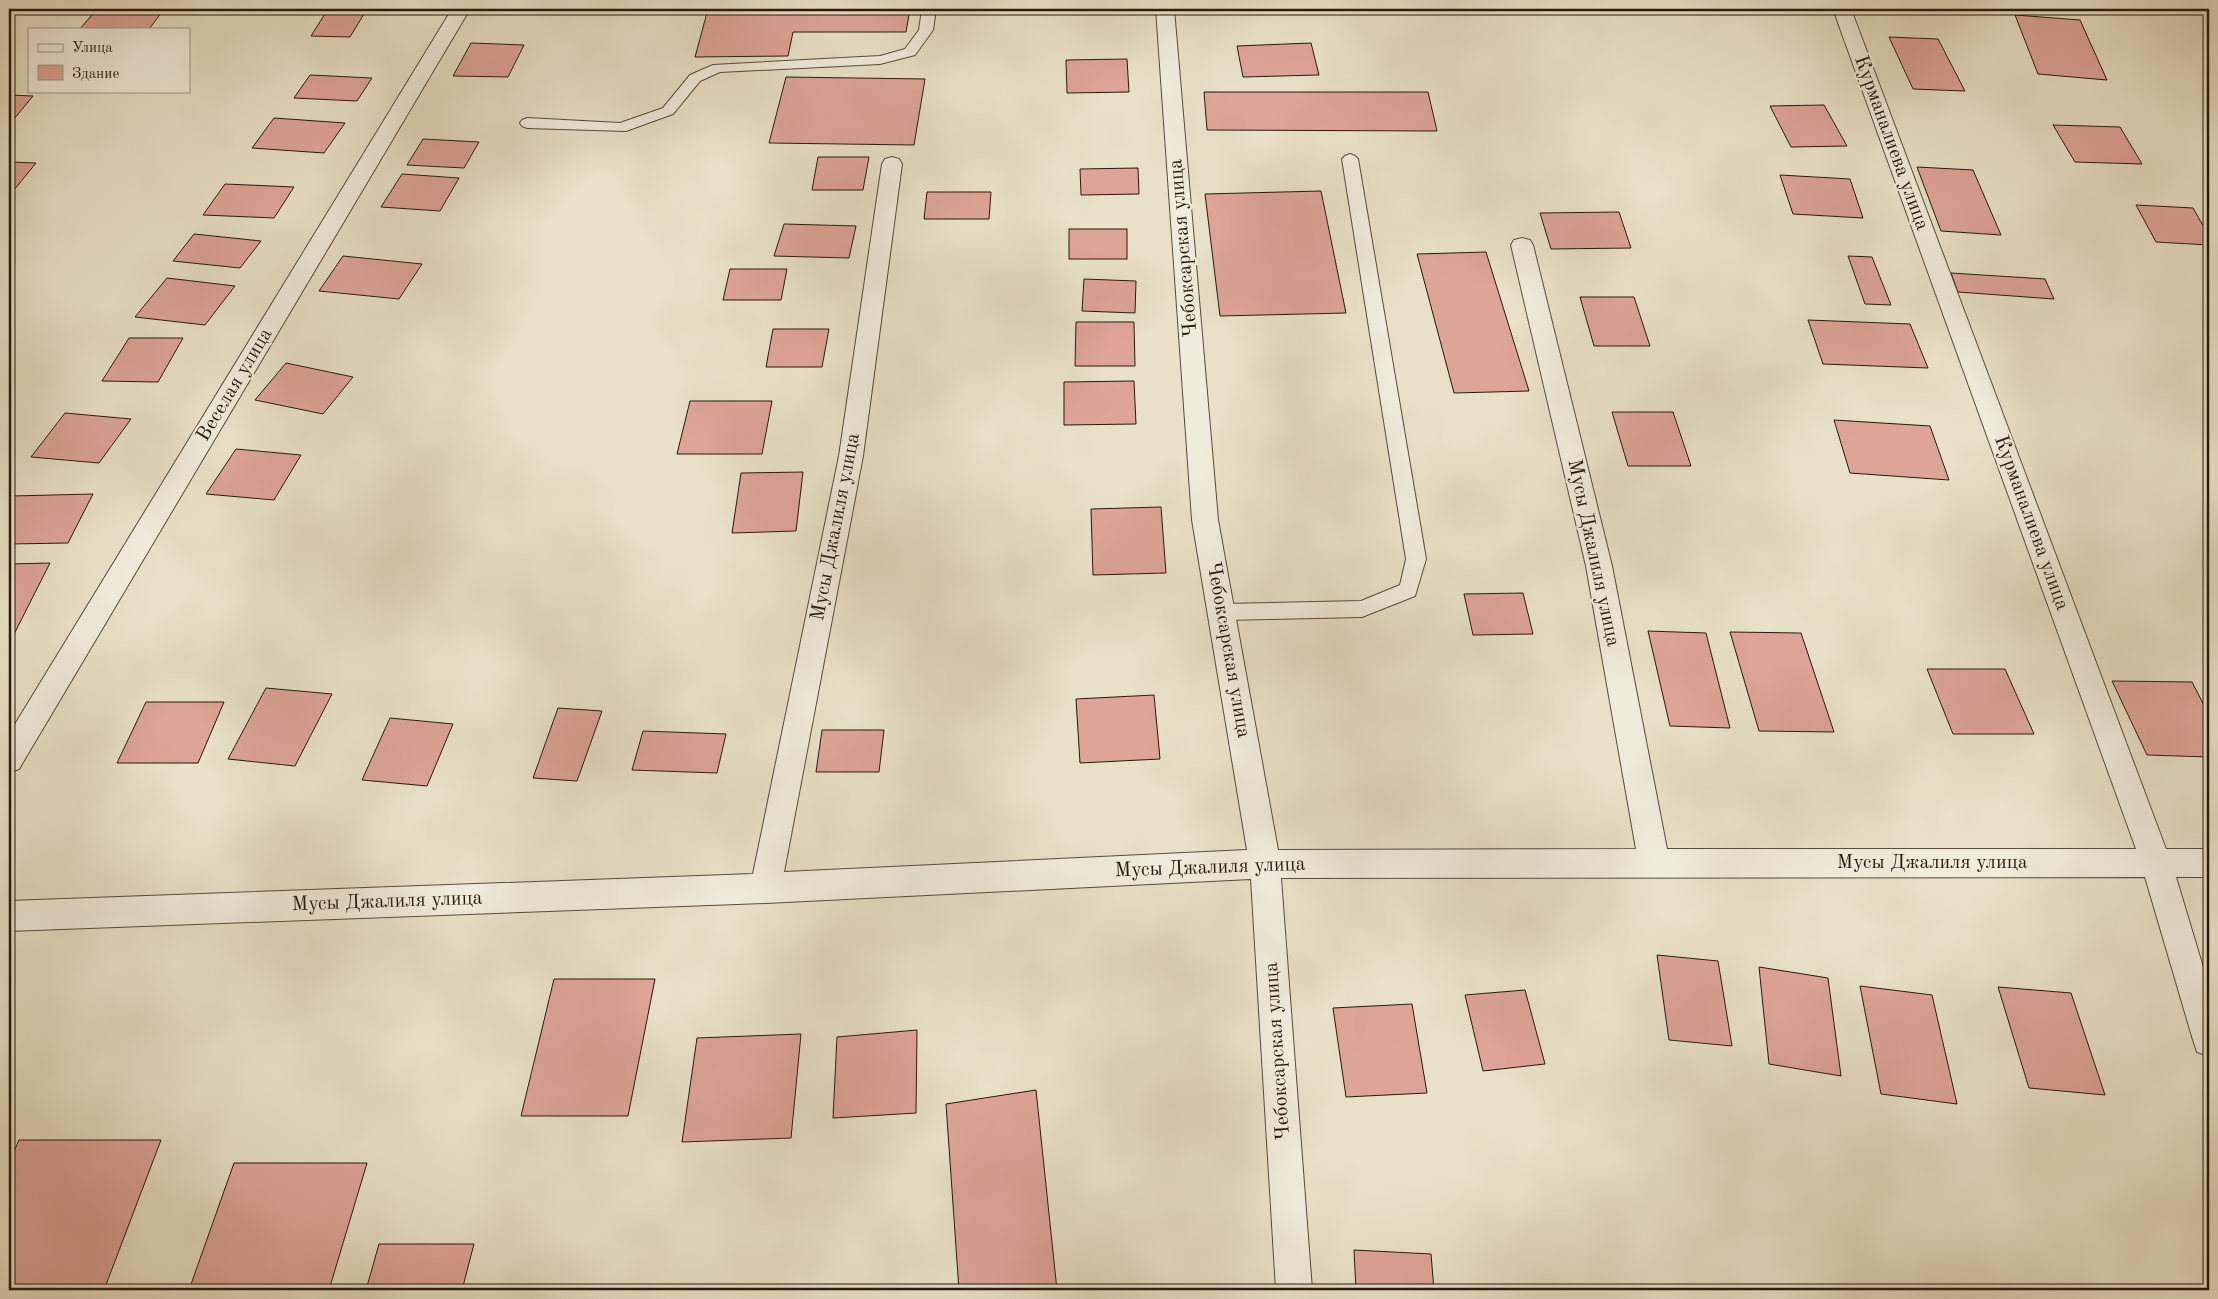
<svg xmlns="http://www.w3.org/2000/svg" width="2218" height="1299" font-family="'Old Standard TT',serif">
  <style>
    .building { fill: #dea498; stroke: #26190d }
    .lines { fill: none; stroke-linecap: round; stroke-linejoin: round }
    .service-casing { stroke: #564b3c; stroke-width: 2 }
    .minor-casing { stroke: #564b3c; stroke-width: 2 }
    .service { fill: #f0ecdb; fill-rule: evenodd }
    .minor { fill: #f0ecdb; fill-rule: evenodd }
    .labels { text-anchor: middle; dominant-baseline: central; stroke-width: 4.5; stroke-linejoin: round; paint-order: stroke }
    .street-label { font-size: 20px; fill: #26190d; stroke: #f0ecdb }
  </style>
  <rect width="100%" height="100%" fill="#e8e1c7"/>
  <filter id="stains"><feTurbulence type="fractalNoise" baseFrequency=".004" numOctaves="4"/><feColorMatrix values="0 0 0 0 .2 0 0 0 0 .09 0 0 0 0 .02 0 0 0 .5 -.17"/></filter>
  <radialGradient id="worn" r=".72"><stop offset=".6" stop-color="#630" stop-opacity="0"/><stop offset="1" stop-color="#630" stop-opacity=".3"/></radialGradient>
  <!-- building -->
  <g class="building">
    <polygon points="328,9 367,9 350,37 311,36"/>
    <polygon points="708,9 910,9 906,32 793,32 788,56 695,57"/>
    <polygon points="96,10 162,12 149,29 80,29"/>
    <polygon points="2015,15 2080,20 2107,80 2038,74"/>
    <polygon points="1889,37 1938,39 1965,91 1913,89"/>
    <polygon points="471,43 524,45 508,77 453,76"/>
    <polygon points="1311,43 1319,75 1243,77 1237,46"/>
    <polygon points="1127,59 1129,92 1067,93 1066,60"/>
    <polygon points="310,75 372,78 357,101 294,98"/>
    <polygon points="786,77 925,79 914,145 769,143"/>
    <polygon points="1204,92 1428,92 1437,131 1207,130"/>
    <polygon points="9,95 33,96 9,125"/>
    <polygon points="1824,105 1847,146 1791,147 1770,106"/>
    <polygon points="274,118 345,123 324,153 252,148"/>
    <polygon points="2053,125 2120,127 2142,164 2075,162"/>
    <polygon points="423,139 479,142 464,168 407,165"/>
    <polygon points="818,157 869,157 863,190 812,190"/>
    <polygon points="9,162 36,163 10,195 9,195"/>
    <polygon points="1917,167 1973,170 2001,235 1941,231"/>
    <polygon points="1138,168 1139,194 1081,195 1080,169"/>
    <polygon points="402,174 459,178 440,211 381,207"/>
    <polygon points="1780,175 1850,179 1863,218 1793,214"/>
    <polygon points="225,184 294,187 274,218 203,215"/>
    <polygon points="1321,191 1346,313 1220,316 1205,194"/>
    <polygon points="927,192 991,192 989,219 924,219"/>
    <polygon points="2136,205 2193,208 2209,236 2209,245 2156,242"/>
    <polygon points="1619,212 1631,248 1551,249 1540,213"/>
    <polygon points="784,224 856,226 849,258 774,256"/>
    <rect x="1069" y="229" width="58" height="30"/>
    <polygon points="194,234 261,241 240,268 173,261"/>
    <polygon points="1486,252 1529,391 1454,393 1417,254"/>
    <polygon points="343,256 422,264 399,299 319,291"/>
    <polygon points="1848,256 1872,257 1891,305 1865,304"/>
    <polygon points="730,269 787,269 781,300 723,300"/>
    <polygon points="1951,273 2045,279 2054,299 1958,292"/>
    <polygon points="167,278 235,286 205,325 135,317"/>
    <polygon points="1084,279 1136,281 1135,313 1082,311"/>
    <polygon points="1580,297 1634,297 1650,346 1594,346"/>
    <polygon points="1808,320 1910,324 1928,368 1823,364"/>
    <polygon points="1076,322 1134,322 1135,366 1075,366"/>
    <polygon points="773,329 829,329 822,367 766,367"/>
    <polygon points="129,338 183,338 158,382 102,381"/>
    <polygon points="286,363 353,377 323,414 255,400"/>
    <polygon points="1134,381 1136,424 1064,425 1064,382"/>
    <polygon points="690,401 772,401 762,454 677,454"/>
    <polygon points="1612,412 1673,412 1691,466 1628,466"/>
    <polygon points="65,413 131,419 99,463 31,457"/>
    <polygon points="1834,420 1930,426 1949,480 1850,473"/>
    <polygon points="236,449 301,455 274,500 206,494"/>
    <polygon points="803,472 796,531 732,533 741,473"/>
    <polygon points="93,494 68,543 9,544 9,502 12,496"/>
    <polygon points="1161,507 1166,573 1093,575 1091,509"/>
    <polygon points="50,563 9,644 9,564"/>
    <polygon points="1523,593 1533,634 1473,635 1464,594"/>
    <polygon points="1648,631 1706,633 1730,728 1670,726"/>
    <polygon points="1730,632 1801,633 1834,732 1759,731"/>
    <polygon points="1927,669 2005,669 2034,734 1953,734"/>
    <polygon points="2112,681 2192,682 2209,715 2209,757 2147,755"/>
    <polygon points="266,688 332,694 295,766 228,759"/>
    <polygon points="1154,695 1160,759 1080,763 1076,699"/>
    <polygon points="146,702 224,702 198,763 117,763"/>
    <polygon points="558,708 602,711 577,781 533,778"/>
    <polygon points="390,718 453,724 427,786 362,780"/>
    <polygon points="822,730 884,730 879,772 816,772"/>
    <polygon points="643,731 726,734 717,773 632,770"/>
    <polygon points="1657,955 1718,961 1732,1046 1669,1040"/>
    <polygon points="1759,967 1828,978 1841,1076 1769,1064"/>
    <polygon points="554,979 655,979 628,1116 521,1116"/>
    <polygon points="1860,986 1932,995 1957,1104 1881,1094"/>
    <polygon points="1998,987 2071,993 2105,1095 2029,1088"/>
    <polygon points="1525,990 1545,1064 1483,1071 1465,995"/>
    <polygon points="1412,1004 1427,1093 1346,1097 1333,1008"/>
    <polygon points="917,1030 916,1113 833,1118 837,1037"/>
    <polygon points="801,1034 791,1138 682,1142 697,1038"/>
    <polygon points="1036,1090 1057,1290 959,1290 946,1104"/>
    <polygon points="19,1140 161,1140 104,1290 9,1290 9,1163"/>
    <polygon points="234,1163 367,1163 329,1290 189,1290"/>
    <polygon points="379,1244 474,1244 462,1290 366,1290"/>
    <polygon points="1354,1250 1431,1254 1434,1290 1356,1290"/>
  </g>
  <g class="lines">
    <defs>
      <g id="service">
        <polygon points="922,9 936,9 933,30 915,55 880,64 720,72 700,81 673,114 626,131 527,128 522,126 520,123 522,120 527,118 620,123 663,108 690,75 713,65 880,56 905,49 919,30"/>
        <polygon points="1350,154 1355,156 1358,159 1426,559 1415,596 1362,617 1221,620 1214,618 1211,612 1214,606 1221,604 1361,601 1400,585 1406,559 1342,159 1345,156"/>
      </g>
      <g id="minor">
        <polygon points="452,9 470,9 19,769 9,773 9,734"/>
        <polygon points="1156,9 1174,9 1218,520 1278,850 1636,849 1586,566 1511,245 1514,240 1522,238 1530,240 1533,245 1612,566 1667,849 2136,849 1833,9 1851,9 2166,849 2209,849 2209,877 2176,877 2209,987 2209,1056 2197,1052 2193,1040 2145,877 1281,878 1312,1290 1276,1290 1251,879 766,903 9,931 9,901 753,874 839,456 882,164 885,159 892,157 899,159 902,164 863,456 784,872 1247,850 1192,520"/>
      </g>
    </defs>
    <!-- service casing -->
    <use href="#service" class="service-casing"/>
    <!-- minor casing -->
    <use href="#minor" class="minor-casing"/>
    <!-- service -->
    <use href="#service" class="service"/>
    <!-- minor -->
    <use href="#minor" class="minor"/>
  </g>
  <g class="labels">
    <!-- street labels -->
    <g class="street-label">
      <text transform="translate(1891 143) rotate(70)">Курманалиева улица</text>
      <text transform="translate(1184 248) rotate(-95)">Чебоксарская улица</text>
      <text transform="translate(235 385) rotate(-59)">Веселая улица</text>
      <text transform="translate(2031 523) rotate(70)">Курманалиева улица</text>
      <text transform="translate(836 527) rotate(-79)">Мусы Джалиля улица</text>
      <text transform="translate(1593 553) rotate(78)">Мусы Джалиля улица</text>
      <text transform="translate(1228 650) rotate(80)">Чебоксарская улица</text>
      <text x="1932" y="863">Мусы Джалиля улица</text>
      <text transform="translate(1210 868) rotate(-2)">Мусы Джалиля улица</text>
      <text transform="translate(387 902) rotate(-2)">Мусы Джалиля улица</text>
      <text transform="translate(1278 1051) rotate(-94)">Чебоксарская улица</text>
    </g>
  </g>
  <!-- margin -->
  <rect width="2218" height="1299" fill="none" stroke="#e8e1c7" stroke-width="30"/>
  <rect x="10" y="10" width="2198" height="1279" fill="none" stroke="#26190d" stroke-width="2.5"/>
  <rect x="15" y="15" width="2188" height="1269" fill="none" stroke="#26190d"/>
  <!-- legend -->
  <rect x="28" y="28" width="162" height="65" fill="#f0ecdb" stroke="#9f9889"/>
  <rect x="38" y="44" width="25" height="8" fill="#f0ecdb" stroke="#9f9889"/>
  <text x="72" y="52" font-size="15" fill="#26190d">Улица</text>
  <rect x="38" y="65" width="25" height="15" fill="#dea498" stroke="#9f9889"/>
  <text x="72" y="78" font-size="15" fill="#26190d">Здание</text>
  <rect width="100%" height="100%" filter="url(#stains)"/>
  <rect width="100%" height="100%" fill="url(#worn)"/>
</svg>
